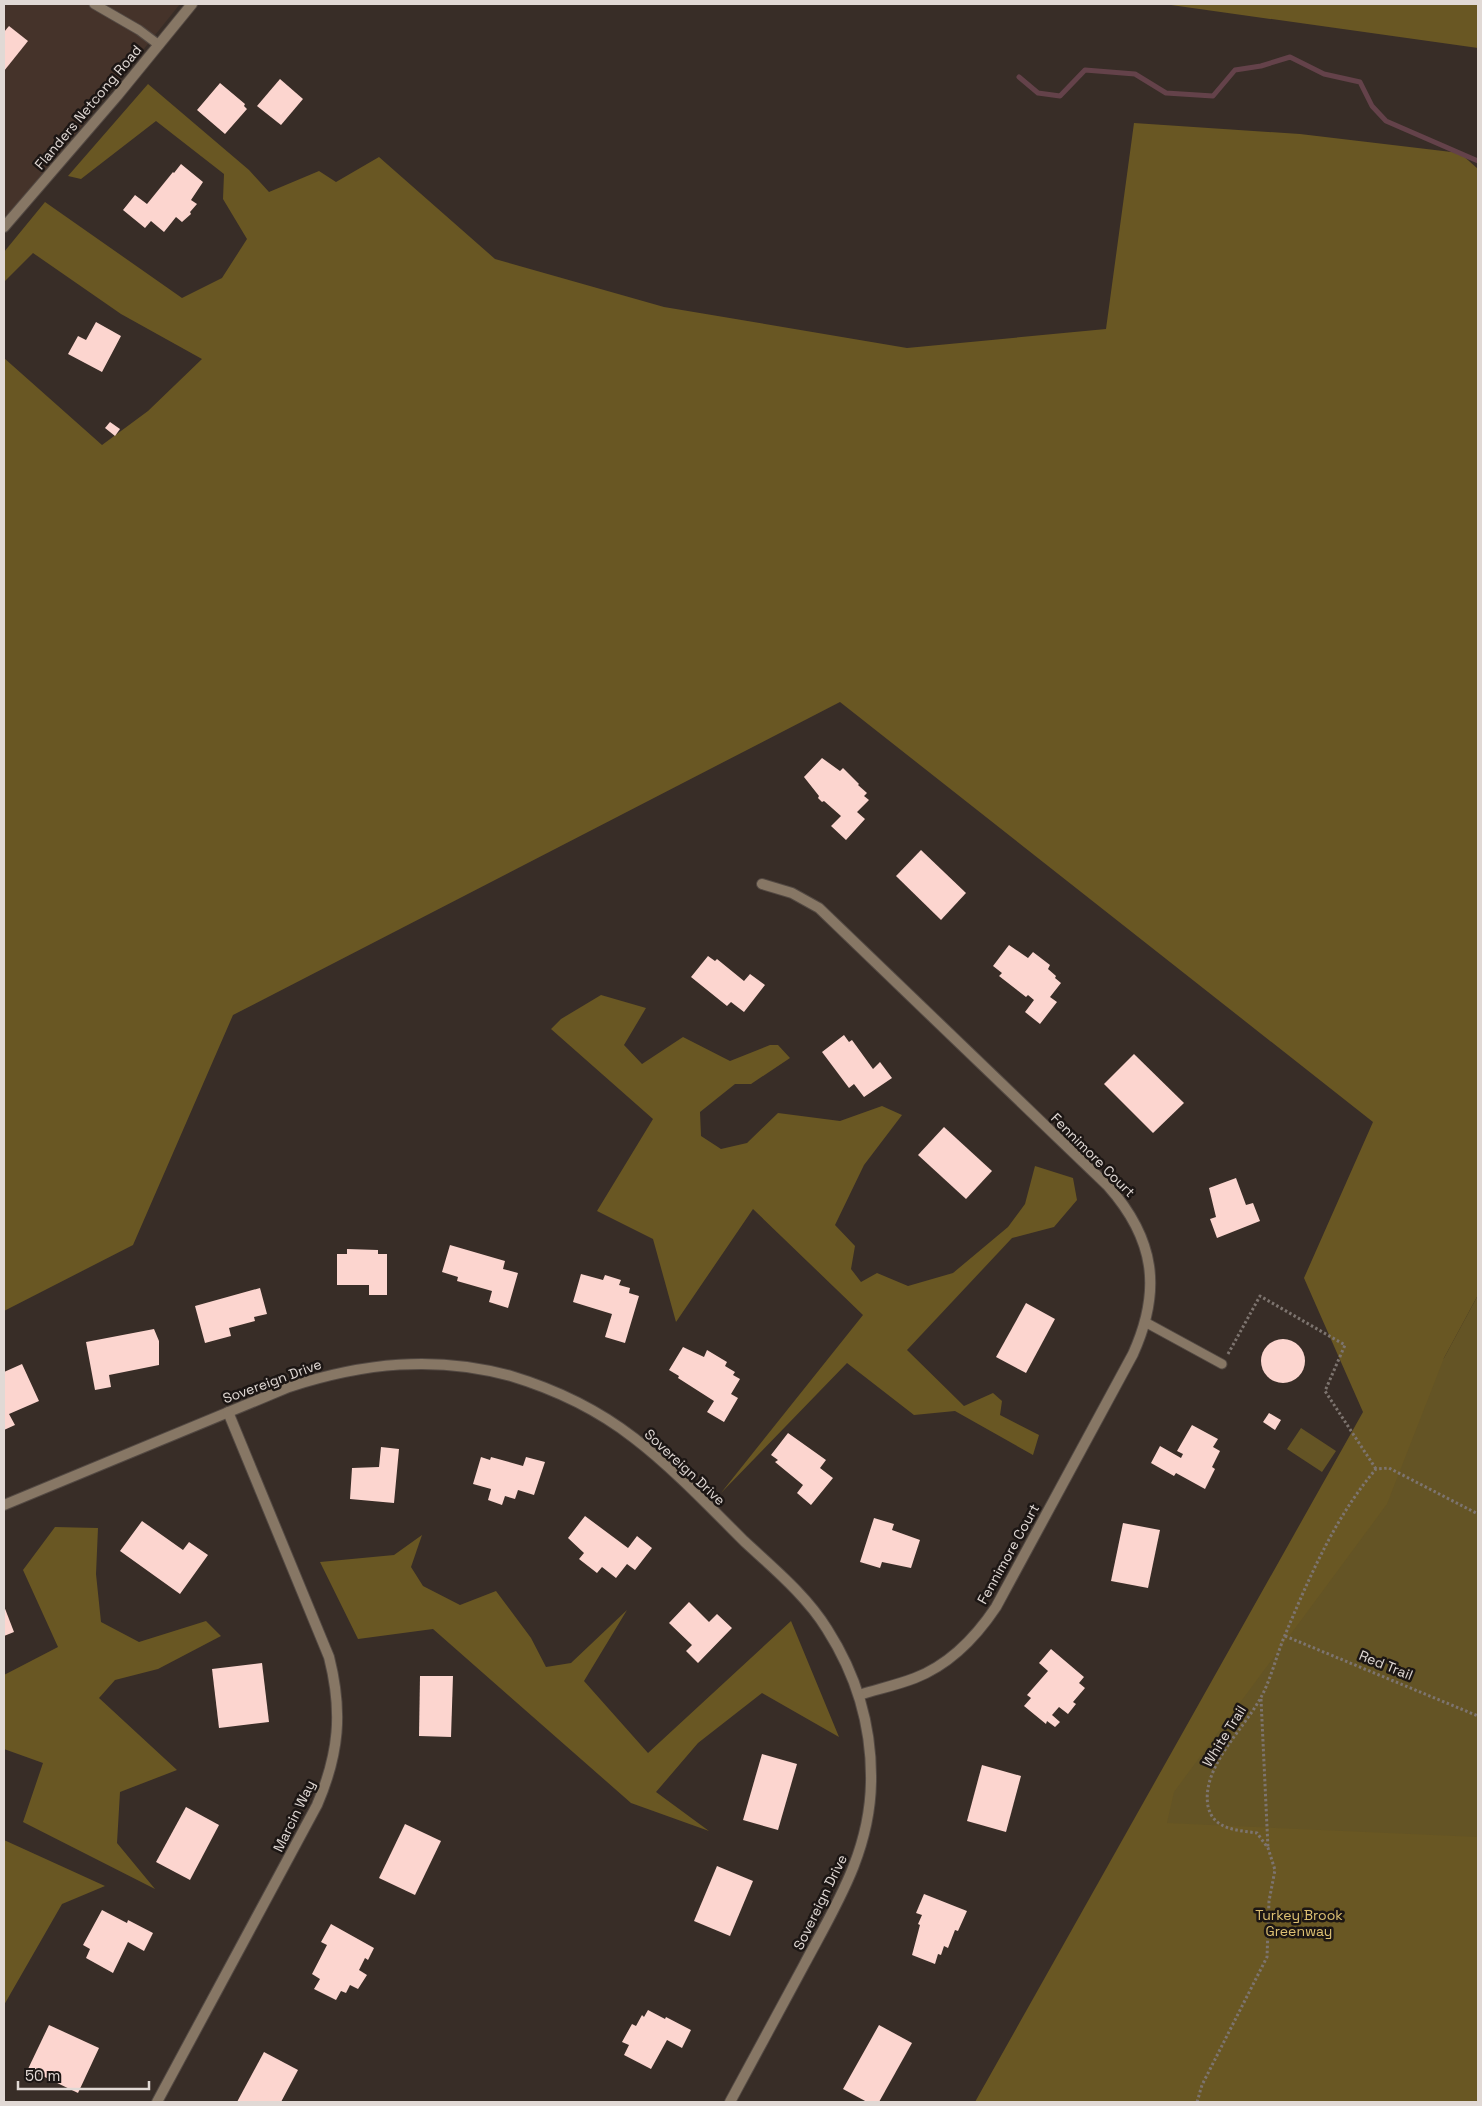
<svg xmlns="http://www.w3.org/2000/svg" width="1482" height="2106" font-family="'Space Grotesk',sans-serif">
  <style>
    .built { fill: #45332a }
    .green { fill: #645425 }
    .forest { fill: #695723 }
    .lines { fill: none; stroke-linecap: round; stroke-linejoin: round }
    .stream { stroke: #64424a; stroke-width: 5 }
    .building { fill: #fcd5cf }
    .service-casing { stroke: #534943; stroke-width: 11 }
    .minor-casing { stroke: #534943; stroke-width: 12 }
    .tertiary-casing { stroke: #534943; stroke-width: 12 }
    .path { stroke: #7d746f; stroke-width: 3; stroke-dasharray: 2.5 2.5; stroke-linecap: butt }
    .service { stroke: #877765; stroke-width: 9 }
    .minor { stroke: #877765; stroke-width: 10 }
    .tertiary { stroke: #877765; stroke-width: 10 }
    .labels { text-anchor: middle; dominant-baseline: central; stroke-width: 5; stroke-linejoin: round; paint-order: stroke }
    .street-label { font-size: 14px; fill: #e1d9d5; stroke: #1c1614 }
    .park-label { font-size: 14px; fill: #dec173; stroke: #1c1614 }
  </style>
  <rect width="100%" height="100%" fill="#382d27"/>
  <!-- built -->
  <polygon class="built" points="4,4 180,4 4,223"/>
  <!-- green -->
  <g class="green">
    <polygon points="1478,1295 1478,2102 995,2102 1352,1459 1444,1358"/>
    <polygon points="1301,1428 1336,1451 1322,1472 1287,1449"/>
  </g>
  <!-- forest -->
  <g class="forest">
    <polygon points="1164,4 1478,4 1478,48"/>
    <polygon points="148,84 249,170 269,192 319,171 336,182 379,157 495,259 664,307 907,348 1106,329 1134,123 1300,134 1460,153 1478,169 1478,1295 1444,1358 1387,1504 1174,1792 1167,1823 1478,1837 1478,2102 975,2102 1363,1412 1304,1278 1373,1122 840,702 233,1015 133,1245 4,1311 4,358 102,445 148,411 202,359 121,314 33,253 4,282 4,252 45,202 182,298 222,278 247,239 223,199 224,174 156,121 81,179 68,176"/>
    <polygon points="601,995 646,1008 624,1045 642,1064 683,1037 730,1061 770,1045 778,1045 790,1058 751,1084 735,1084 700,1112 701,1136 721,1149 747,1143 778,1113 840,1121 882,1106 902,1115 864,1165 835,1225 855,1246 851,1269 861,1282 877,1273 908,1286 953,1273 1008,1227 1025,1204 1035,1166 1073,1178 1077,1200 1054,1227 1012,1238 907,1350 964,1406 993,1393 1002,1401 1000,1415 1039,1435 1033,1455 955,1411 914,1415 847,1363 721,1493 863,1315 753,1209 676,1322 653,1239 597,1211 653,1119 551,1029 561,1019"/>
    <polygon points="55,1527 98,1528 96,1574 101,1622 139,1642 206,1621 221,1636 158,1669 115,1680 99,1698 177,1770 120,1792 117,1843 155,1889 23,1822 43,1763 4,1749 4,1675 58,1647 23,1570"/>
    <polygon points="422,1535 411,1567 423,1586 460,1605 496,1591 531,1638 546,1667 571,1663 627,1610 584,1681 648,1753 791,1621 839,1737 762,1693 698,1743 656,1792 709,1831 631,1803 433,1629 358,1639 320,1562 394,1555"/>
    <polygon points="4,1840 105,1886 62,1904 4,2005"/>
  </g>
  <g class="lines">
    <!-- stream -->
    <polyline class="stream" points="1019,77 1038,93 1060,96 1085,70 1135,74 1166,93 1213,96 1235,70 1261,66 1290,57 1324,74 1360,82 1372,106 1386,121 1478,161"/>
  </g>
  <!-- building -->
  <g class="building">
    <polygon points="9,26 28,41 4,71 4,32"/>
    <polygon points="280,79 303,99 281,125 257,106"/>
    <polygon points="220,83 245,104 244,106 247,109 225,134 197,110"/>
    <polygon points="181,164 203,182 191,200 197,204 190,212 191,214 182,222 176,217 164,232 151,221 145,228 123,210 135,195 147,204 173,172 174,173"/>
    <polygon points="96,322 121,336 102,372 68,354 78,336 86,340"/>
    <polygon points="110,422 120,429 115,436 105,428"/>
    <polygon points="822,758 840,771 843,768 859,784 858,785 867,793 864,796 869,800 857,812 865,819 846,840 831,826 841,816 824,801 822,802 818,798 819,796 804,777"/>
    <polygon points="921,850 966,893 941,920 896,876"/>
    <polygon points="1009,945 1028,958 1033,952 1050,965 1048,969 1056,976 1055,978 1061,983 1050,997 1057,1002 1040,1024 1025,1012 1034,1000 1028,995 1026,997 999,976 1002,973 993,966"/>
    <polygon points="708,956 715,961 717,959 744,981 750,974 765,985 744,1012 731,1002 727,1006 691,977"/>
    <polygon points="844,1035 849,1042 852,1040 873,1069 880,1062 892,1078 864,1097 854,1084 849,1088 822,1052"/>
    <polygon points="1134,1054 1184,1103 1153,1133 1104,1084"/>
    <polygon points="944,1127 992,1171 966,1199 918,1155"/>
    <polygon points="1236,1178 1246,1205 1253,1203 1260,1221 1217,1238 1210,1219 1216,1217 1209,1188"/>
    <polygon points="450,1245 505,1261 503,1269 518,1273 508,1308 489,1302 492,1291 457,1281 458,1277 442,1272"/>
    <polygon points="347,1249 378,1250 378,1254 387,1254 387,1295 369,1295 369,1285 337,1285 337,1254 347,1254"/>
    <polygon points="581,1274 603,1280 605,1275 621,1280 619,1285 630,1288 629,1293 639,1296 625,1343 605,1337 612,1314 573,1302"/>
    <polygon points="260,1288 267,1314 254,1317 255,1321 229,1328 231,1336 205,1343 195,1306"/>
    <polygon points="1026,1303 1055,1319 1026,1373 996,1357"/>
    <polygon points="154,1329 159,1341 159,1365 109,1375 111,1387 95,1390 86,1342"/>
    <circle cx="1283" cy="1361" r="22"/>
    <polygon points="683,1347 704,1357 707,1350 727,1362 725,1366 735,1372 733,1375 740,1379 731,1394 738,1398 724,1422 707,1412 714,1401 678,1378 679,1376 669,1370"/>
    <polygon points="22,1364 39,1401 9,1414 15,1425 4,1430 4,1372"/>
    <polygon points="1269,1413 1281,1420 1275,1430 1263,1422"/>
    <polygon points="1192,1425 1218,1439 1213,1447 1220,1451 1212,1467 1215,1469 1205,1489 1176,1473 1174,1476 1151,1463 1160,1446 1181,1458 1183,1454 1177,1451"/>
    <polygon points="788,1433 826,1460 820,1468 833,1478 811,1505 797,1493 803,1485 775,1462 778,1460 771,1455"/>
    <polygon points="381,1447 399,1449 394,1503 350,1499 352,1468 379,1467"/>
    <polygon points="481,1457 490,1460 491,1457 523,1466 526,1457 545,1462 534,1495 518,1490 515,1499 505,1496 502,1505 488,1500 491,1489 473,1484"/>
    <polygon points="585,1516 628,1548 637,1536 652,1548 635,1570 627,1564 616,1578 602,1567 597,1573 579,1559 584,1553 568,1538"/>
    <polygon points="874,1518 894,1524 892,1530 920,1540 911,1568 882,1562 880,1568 860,1562"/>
    <polygon points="142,1521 183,1550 189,1542 208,1555 180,1594 120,1551"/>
    <polygon points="1123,1523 1160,1530 1148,1588 1111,1581"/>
    <polygon points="689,1602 709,1622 717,1614 732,1628 698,1663 686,1651 692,1645 669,1623"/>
    <polygon points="4,1606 14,1632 4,1636"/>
    <polygon points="1051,1649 1084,1677 1079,1683 1085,1688 1073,1702 1076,1704 1068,1714 1059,1707 1052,1715 1060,1722 1055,1727 1047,1721 1046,1724 1024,1706 1031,1698 1027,1695 1048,1671 1039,1663"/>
    <polygon points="262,1663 269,1722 219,1728 212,1669"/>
    <polygon points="420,1676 453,1676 451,1737 419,1736"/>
    <polygon points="762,1754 797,1764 778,1830 743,1820"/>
    <polygon points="982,1765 1021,1776 1006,1832 967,1821"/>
    <polygon points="186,1807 219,1825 190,1880 156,1862"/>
    <polygon points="405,1824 441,1841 415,1895 379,1878"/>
    <polygon points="717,1866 753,1881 730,1936 694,1921"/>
    <polygon points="924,1894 967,1911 958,1931 955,1930 948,1948 944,1946 941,1955 938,1954 935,1964 912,1955 920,1925 918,1924 922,1915 916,1913"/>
    <polygon points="102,1910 127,1923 128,1920 153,1933 144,1951 128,1942 113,1973 86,1958 90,1949 83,1945"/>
    <polygon points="331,1924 374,1948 368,1960 365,1958 359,1970 367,1975 358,1989 350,1985 346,1993 341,1991 336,2000 314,1989 320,1979 312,1974 327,1945 321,1942"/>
    <polygon points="648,2010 665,2019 666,2017 691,2030 682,2048 667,2040 651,2069 624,2055 629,2045 622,2042 632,2024 636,2026 642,2015 644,2017"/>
    <polygon points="49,2025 99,2048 78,2093 28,2069"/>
    <polygon points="879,2025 912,2043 879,2102 867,2102 843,2089"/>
    <polygon points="264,2052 298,2070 281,2102 237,2102"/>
  </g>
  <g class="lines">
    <defs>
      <g id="service">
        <polyline points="94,4 139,30 159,45"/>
        <polyline points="1145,1322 1222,1364"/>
      </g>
      <g id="minor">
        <path d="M 762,884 L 792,893 L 819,908 L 1108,1186 C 1155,1239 1162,1290 1133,1354 L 996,1607 C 976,1637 951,1664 915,1678 C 897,1685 878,1689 859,1695"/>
        <path d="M 4,1505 L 289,1387 C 363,1363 435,1355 511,1376 C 554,1389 598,1410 634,1438 C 672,1467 710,1507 744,1541 C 773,1568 806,1595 827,1629 C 857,1676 872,1727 871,1782 C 870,1852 836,1905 804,1965 C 779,2011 755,2056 730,2102"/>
        <path d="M 157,2102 L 317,1805 C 339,1754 343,1712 329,1657 L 228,1412"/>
      </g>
      <polyline id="tertiary" points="4,227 117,96 192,4"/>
    </defs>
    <!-- service casing -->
    <use href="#service" class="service-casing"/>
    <!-- minor casing -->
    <use href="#minor" class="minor-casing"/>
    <!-- tertiary casing -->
    <use href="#tertiary" class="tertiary-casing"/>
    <!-- path -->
    <g class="path">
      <polyline points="1228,1354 1260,1296 1345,1345 1325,1391 1376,1469"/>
      <polyline points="1285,1636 1478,1716"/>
      <polyline points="1261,1699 1268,1848"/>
      <path d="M 1197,2102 L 1202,2085 L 1267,1957 L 1269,1901 L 1275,1870 L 1268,1848 L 1257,1833 C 1237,1830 1213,1830 1208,1806 C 1201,1768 1243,1730 1260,1699 C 1271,1680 1276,1656 1285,1635 C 1309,1578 1335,1517 1376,1469 L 1389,1468 L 1478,1514"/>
    </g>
    <!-- service -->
    <use href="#service" class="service"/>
    <!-- minor -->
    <use href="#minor" class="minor"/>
    <!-- tertiary -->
    <use href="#tertiary" class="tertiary"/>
  </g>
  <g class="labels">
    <!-- street labels -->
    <g class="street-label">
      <text transform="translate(88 107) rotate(-50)">Flanders Netcong Road</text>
      <text transform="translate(1093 1155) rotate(45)">Fennimore Court</text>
      <text transform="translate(272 1381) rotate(-20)">Sovereign Drive</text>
      <text transform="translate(685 1467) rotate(43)">Sovereign Drive</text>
      <text transform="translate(1008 1554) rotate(-61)">Fennimore Court</text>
      <text transform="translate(1386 1665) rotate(22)">Red Trail</text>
      <text transform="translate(1224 1736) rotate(-58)">White Trail</text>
      <text transform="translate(294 1816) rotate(-64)">Marcin Way</text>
      <text transform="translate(820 1902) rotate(-64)">Sovereign Drive</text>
    </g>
    <!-- park labels -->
    <g class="park-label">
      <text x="1299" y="1915">Turkey Brook<tspan x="1299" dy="16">Greenway</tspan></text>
    </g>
  </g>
  <!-- border -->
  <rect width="1482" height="2106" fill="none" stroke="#e1d9d5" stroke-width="10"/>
  <!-- scale -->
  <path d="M18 2081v8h131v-8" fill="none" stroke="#e1d9d5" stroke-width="2.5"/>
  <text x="25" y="2081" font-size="15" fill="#e1d9d5" stroke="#1c1614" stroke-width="4" paint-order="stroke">50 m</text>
</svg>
